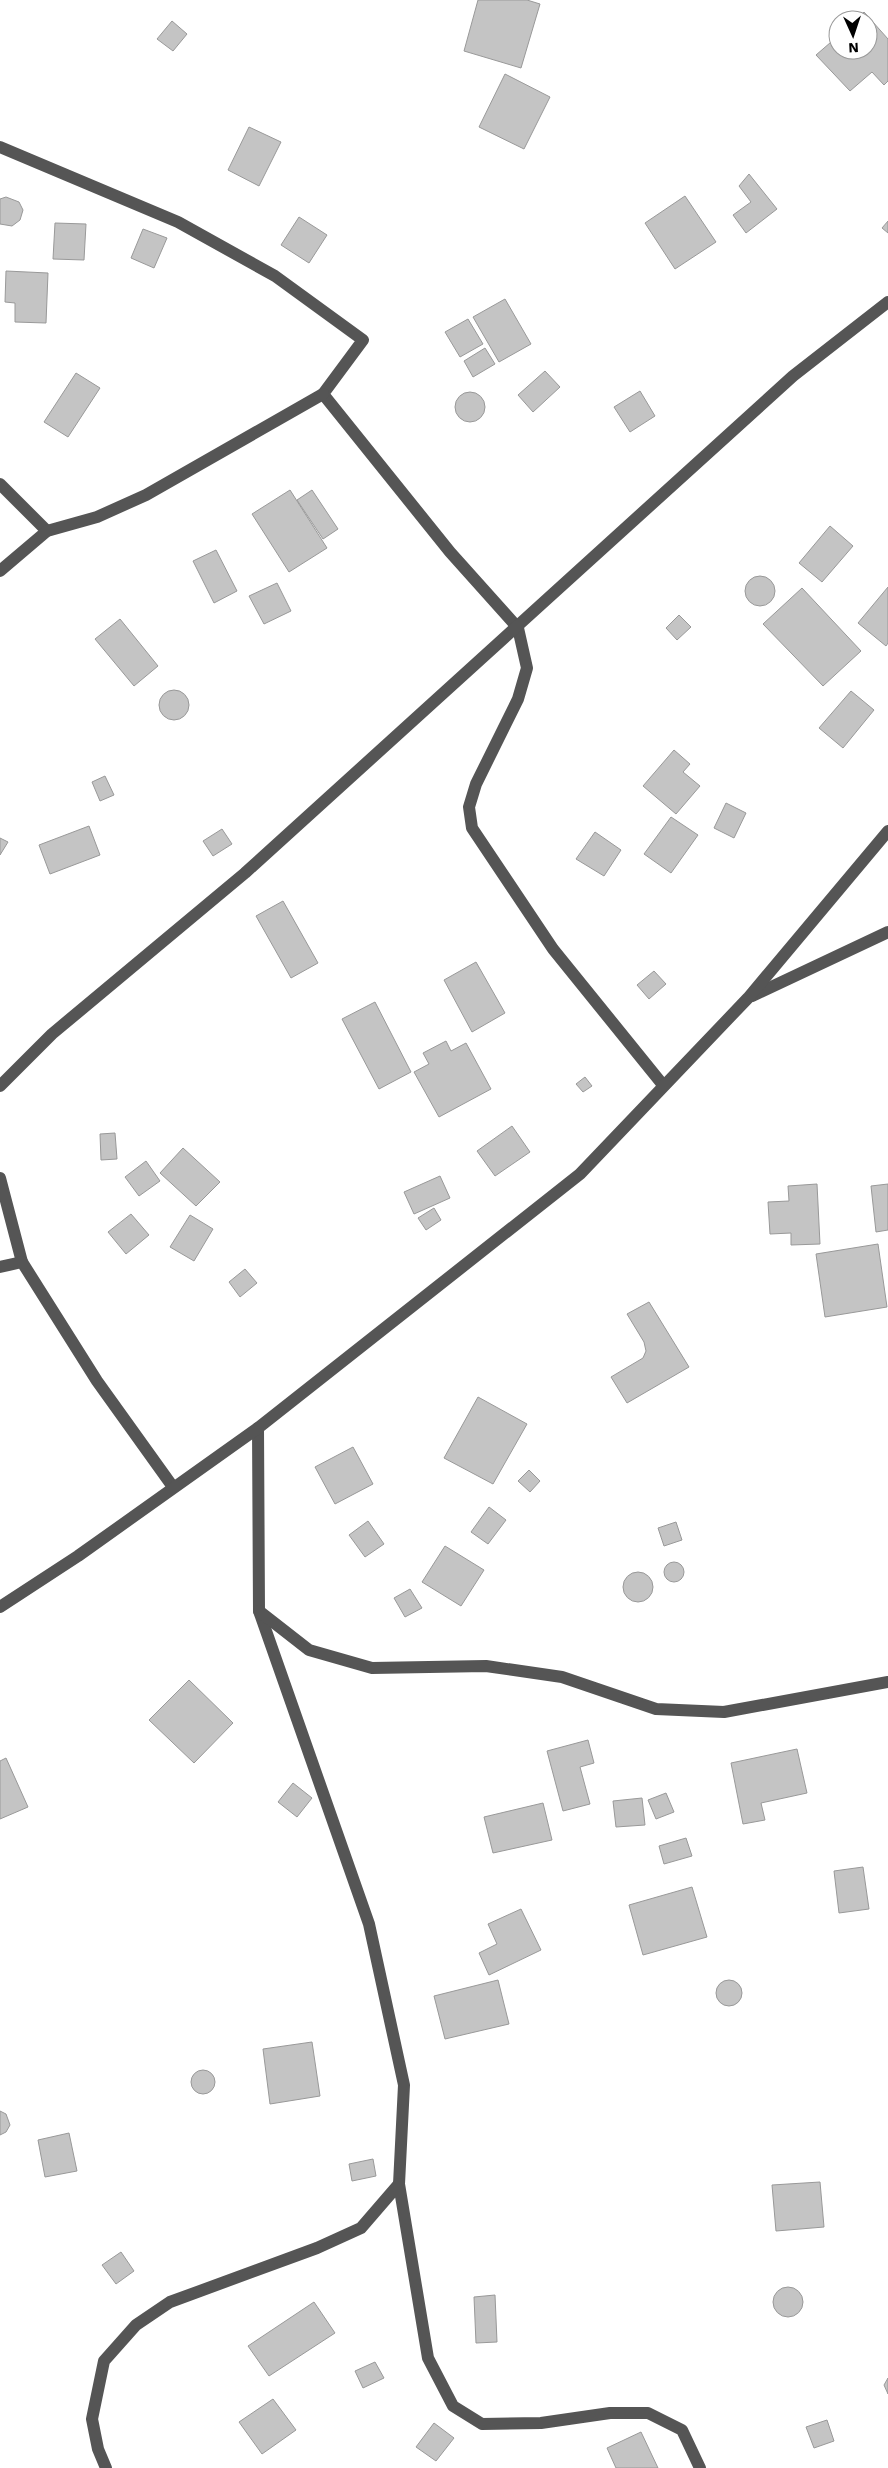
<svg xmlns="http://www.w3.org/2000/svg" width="888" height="2468" font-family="'Work Sans',sans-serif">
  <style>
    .building { fill: #c4c4c4; stroke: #999 }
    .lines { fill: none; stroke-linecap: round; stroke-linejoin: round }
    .minor { stroke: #555; stroke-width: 12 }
  </style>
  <rect width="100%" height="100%" fill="#fff"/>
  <!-- building -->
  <g class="building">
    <polygon points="478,0 527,0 540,4 521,68 464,51"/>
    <polygon points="864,12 888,39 888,81 884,85 872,72 850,91 816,55 838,36 838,50 868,50 868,20 856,20"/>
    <polygon points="172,21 187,34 173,51 157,39"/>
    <polygon points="505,74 550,97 524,149 479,127"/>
    <polygon points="249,127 281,142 259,186 228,170"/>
    <polygon points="749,174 777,209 746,233 733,215 751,202 739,186"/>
    <polygon points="685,196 716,242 675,269 645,223"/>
    <polygon points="6,197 19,202 23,210 20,220 12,226 0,224 0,199"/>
    <polygon points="299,217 327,235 309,263 281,245"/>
    <polygon points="888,221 888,233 882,228"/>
    <polygon points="55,223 86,224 84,260 53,259"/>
    <polygon points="143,229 167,238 154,268 131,258"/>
    <polygon points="6,271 48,273 46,323 15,322 15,303 5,302"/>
    <polygon points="505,299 531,344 499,362 473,317"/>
    <polygon points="468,319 483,344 460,357 445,332"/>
    <polygon points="485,348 495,364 473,377 464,361"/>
    <polygon points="545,371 560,387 533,412 518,395"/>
    <polygon points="76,373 100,388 68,437 44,422"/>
    <polygon points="640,391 655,416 630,432 614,407"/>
    <circle cx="470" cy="407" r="15"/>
    <polygon points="290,490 327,548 289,572 252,514"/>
    <polygon points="312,490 338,529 323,539 297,500"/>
    <polygon points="830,526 853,546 822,582 799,563"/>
    <polygon points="216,550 237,591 214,603 193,561"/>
    <circle cx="760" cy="591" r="15"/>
    <polygon points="277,583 291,611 264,624 249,596"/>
    <polygon points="888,587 888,643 886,646 858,623"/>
    <polygon points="802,588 861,651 823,686 763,624"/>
    <polygon points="679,615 691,627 677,640 666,628"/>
    <polygon points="120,619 158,666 134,686 95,639"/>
    <circle cx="174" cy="705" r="15"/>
    <polygon points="851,691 874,710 843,748 819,728"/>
    <polygon points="674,750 690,764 683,772 700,786 676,814 643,786"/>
    <polygon points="105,776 114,795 100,801 92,782"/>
    <polygon points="726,803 746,813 734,838 714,828"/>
    <polygon points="671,817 698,835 671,873 644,854"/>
    <polygon points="89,826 100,855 50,874 39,845"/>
    <polygon points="222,829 232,844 213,856 203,841"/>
    <polygon points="595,832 621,850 604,876 576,859"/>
    <polygon points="0,838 8,842 0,855"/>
    <polygon points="283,901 318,963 291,978 256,916"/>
    <polygon points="476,962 505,1013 472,1032 444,980"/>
    <polygon points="654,971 666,984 649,999 637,985"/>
    <polygon points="375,1002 411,1072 379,1089 342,1019"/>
    <polygon points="446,1041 451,1051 466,1043 491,1089 439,1117 414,1072 429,1064 423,1053"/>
    <polygon points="585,1077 592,1086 583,1092 576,1084"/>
    <polygon points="512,1126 530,1152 495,1176 477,1151"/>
    <polygon points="115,1133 117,1159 101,1160 100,1134"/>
    <polygon points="183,1148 220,1182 196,1206 160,1173"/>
    <polygon points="146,1161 160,1181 139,1196 125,1177"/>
    <polygon points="440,1176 450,1198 414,1214 404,1192"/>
    <polygon points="817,1184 820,1244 791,1245 791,1233 770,1234 768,1202 789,1201 788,1186"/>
    <polygon points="888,1184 888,1230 876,1232 871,1186"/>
    <polygon points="434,1208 441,1220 426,1230 418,1218"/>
    <polygon points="131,1214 149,1235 126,1254 108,1232"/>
    <polygon points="190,1215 213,1229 194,1261 170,1247"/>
    <polygon points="878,1244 887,1307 825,1317 816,1254"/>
    <polygon points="245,1269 257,1283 240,1297 229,1282"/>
    <polygon points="649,1302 689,1367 627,1403 611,1377 643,1358 646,1351 644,1342 627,1314"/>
    <polygon points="478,1397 527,1424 493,1484 444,1458"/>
    <polygon points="353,1447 373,1484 335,1504 315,1467"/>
    <polygon points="529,1470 540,1481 530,1492 518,1481"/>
    <polygon points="489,1507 506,1520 488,1544 471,1532"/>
    <polygon points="368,1521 384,1544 365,1557 349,1535"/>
    <polygon points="676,1522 682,1540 664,1546 658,1528"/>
    <polygon points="445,1546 484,1570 461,1606 422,1582"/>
    <circle cx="674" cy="1572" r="10"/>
    <circle cx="638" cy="1587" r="15"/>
    <polygon points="410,1589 422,1608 405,1617 394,1598"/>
    <polygon points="189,1680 233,1723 194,1763 149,1720"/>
    <polygon points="588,1740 594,1763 580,1767 590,1804 563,1811 547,1751"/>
    <polygon points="797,1749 807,1793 761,1803 765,1820 743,1824 731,1763"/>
    <polygon points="6,1758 28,1807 0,1819 0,1761"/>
    <polygon points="293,1783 312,1798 297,1817 278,1802"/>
    <polygon points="666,1793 674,1812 656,1819 648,1800"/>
    <polygon points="642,1798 645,1825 616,1827 613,1801"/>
    <polygon points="543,1803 552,1840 493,1853 484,1817"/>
    <polygon points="686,1838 692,1856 664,1864 659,1846"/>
    <polygon points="863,1867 869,1909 839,1913 834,1871"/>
    <polygon points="692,1887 707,1937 643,1955 629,1905"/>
    <polygon points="521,1909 541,1950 489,1975 479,1953 497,1944 488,1924"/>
    <circle cx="729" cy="1993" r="13"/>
    <polygon points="498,1980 509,2024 445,2039 434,1996"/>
    <polygon points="312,2042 320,2096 270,2104 263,2049"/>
    <circle cx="203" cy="2082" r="12"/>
    <polygon points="0,2111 6,2114 10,2125 6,2132 0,2135"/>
    <polygon points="69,2133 77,2171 45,2177 38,2140"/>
    <polygon points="373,2159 376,2176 352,2181 349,2164"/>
    <polygon points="820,2182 824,2227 776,2231 772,2185"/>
    <polygon points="121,2252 134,2271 116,2284 102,2265"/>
    <circle cx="788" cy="2302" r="15"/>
    <polygon points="495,2295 497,2342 476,2343 474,2297"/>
    <polygon points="314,2302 335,2333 269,2376 248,2346"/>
    <polygon points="375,2362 384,2378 363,2388 355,2371"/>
    <polygon points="888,2378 888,2394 884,2385"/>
    <polygon points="273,2399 296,2430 262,2454 239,2422"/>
    <polygon points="827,2420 834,2441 814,2448 806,2427"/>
    <polygon points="434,2423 454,2438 436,2461 416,2447"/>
    <polygon points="641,2432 658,2468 616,2468 607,2448"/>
  </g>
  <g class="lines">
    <!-- minor -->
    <g class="minor">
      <polyline points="0,147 178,222 275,276 363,340 323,394 450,552 518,628 527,668 518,699 476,784 469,807 472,828 553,949 663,1085"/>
      <polyline points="0,484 47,531"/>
      <polyline points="0,571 47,531 97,517 146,495 323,394"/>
      <polyline points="752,996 888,932"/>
      <polyline points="0,1086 52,1034 245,873 793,376 888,302"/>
      <polyline points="0,1178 22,1262"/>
      <polyline points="0,1267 22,1262 97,1381 173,1487"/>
      <polyline points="258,1428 259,1611 369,1924 404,2085 399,2184"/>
      <polyline points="0,1607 78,1556 258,1428 580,1174 748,998 888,831"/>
      <polyline points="259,1611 309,1650 372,1668 486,1666 562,1677 656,1709 724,1712 888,1682"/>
      <polyline points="106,2468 98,2449 92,2419 104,2361 136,2325 170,2302 317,2248 361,2228 399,2184 428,2358 453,2406 482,2424 541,2423 610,2413 648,2413 682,2430 700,2468"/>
    </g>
  </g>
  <!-- north arrow -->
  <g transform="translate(853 35) rotate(177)"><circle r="24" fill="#ffffff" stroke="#999999"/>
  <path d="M0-4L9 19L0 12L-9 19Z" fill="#000000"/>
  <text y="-8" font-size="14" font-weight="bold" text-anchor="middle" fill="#000000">N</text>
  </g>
</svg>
